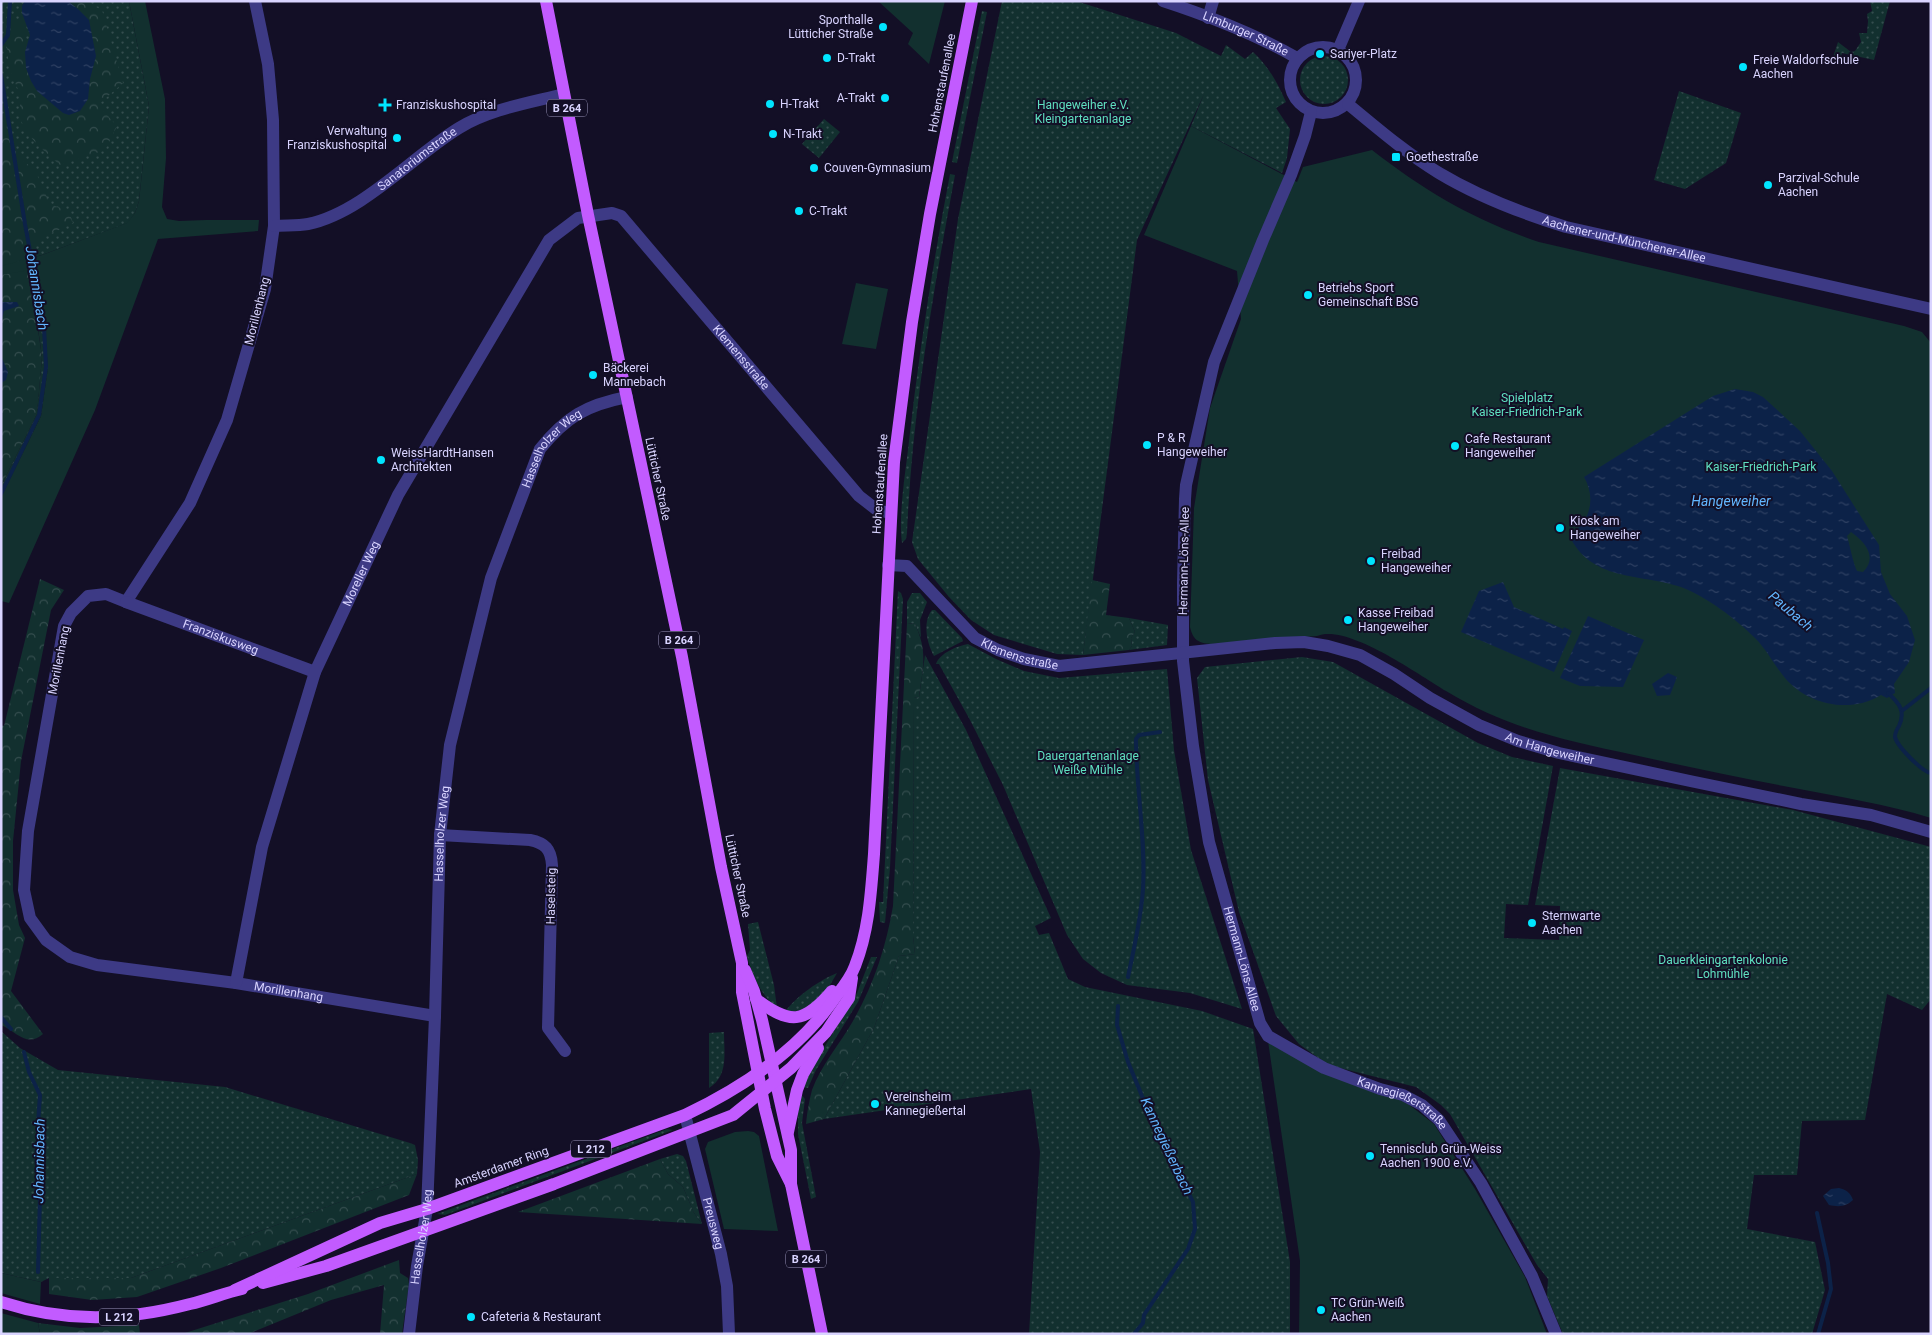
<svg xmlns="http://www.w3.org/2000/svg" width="1932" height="1335" font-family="Roboto,sans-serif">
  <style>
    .grass { fill: url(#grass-dots) }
    .forest { fill: url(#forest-crowns) }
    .park { fill: #12302f }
    .water { fill: url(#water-ripples); fill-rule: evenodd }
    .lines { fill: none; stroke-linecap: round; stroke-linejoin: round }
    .stream { stroke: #0c2248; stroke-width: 4 }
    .minor { stroke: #3d3a85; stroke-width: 12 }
    .major { stroke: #c25bff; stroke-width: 12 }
    .poi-dot { fill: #00e5ff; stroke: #130f26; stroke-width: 2 }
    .labels { text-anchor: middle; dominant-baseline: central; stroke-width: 4; stroke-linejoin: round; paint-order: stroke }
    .shield { fill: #130f26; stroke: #9e99be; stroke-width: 1 }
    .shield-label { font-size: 11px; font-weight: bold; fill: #d9d4ff }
    .poi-label { font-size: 12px; fill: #d9d4ff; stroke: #130f26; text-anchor: start }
    .street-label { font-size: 12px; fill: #d9d4ff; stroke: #130f26 }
    .park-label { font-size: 12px; fill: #5fe0c0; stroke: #130f26 }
    .water-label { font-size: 14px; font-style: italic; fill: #62b6ff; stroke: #130f26 }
  </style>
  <defs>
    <pattern id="grass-dots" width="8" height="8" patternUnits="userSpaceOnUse" patternTransform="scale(1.25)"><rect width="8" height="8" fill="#12302f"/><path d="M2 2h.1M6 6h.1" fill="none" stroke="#344d4e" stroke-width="1.8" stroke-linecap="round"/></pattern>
    <pattern id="forest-crowns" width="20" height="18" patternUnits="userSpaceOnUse" patternTransform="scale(1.25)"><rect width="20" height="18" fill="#12302f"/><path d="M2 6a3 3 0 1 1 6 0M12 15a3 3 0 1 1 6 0" fill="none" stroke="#344d4e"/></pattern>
    <pattern id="water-ripples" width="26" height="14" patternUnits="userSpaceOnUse" patternTransform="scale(1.25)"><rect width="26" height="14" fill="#0c2248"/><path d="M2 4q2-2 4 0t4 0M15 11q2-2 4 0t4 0" fill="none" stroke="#2f4163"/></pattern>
  </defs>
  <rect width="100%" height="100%" fill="#130f26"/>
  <!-- grass -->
  <g class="grass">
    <polygon points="1,1 129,1 149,106 139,201 135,213 128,223 42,255 1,266"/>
    <path d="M 1002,1 L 1076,1 L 1176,33 L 1221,56 L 1226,45 L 1245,59 L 1253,52 C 1269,67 1277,82 1286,102 L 1276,108 L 1290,129 L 1287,158 L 1282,173 L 1191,126 L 1204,94 L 1137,240 L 1083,655 L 1057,654 L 994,635 L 971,620 L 949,597 L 918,559 L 912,542 L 958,219 Z"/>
    <polygon points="1870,1 1890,1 1874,60 1842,53 1840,62 1832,60 1838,42 1851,52 1855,51 1861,42 1859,33 1867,33 1868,21 1867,14 1872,11"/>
    <polygon points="982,11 987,12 957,163 952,162"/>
    <circle cx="1324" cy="80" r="24"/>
    <polygon points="1679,91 1741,113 1726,163 1685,189 1654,180"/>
    <polygon points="824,119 840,132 819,158 802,144"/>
    <path d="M 950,174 L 955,175 C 933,293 912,413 907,533 L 906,539 L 902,543 C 898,516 906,469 909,441 C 919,351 933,263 950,174 Z"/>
    <polygon points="30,270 35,271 43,317 48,367 41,416 1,497 1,486 37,414 42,357"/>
    <polygon points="898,591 901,593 903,599 890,868 885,923 880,922 879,902 883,902"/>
    <polygon points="912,593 920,593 927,602 920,620 921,638 915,624 907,623 907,602"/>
    <path d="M 932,610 L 935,610 L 962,638 L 963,641 L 934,656 C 927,644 922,622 932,610 Z"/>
    <polygon points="1129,618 1168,625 1167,645 1129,650 1132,646 1131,638 1135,632"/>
    <path d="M 968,644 L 996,659 L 1024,671 L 1059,678 L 1167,669 L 1174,750 L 1191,850 L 1242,1009 L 1190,993 L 1127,985 L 1101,973 L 1083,959 L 1067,935 L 1003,785 L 970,720 L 939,664 L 936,664 C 940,653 957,646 968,644 Z"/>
    <polygon points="925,655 966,730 1051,918 1035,926 1039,935 1049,933 1068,979 1085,987 1202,1011 1253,1029 1290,1262 1290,1334 1029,1334 1040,1152 1031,1089 824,1119 874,1028 899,956 915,954 913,936 914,698 919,697"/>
    <polygon points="1302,657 1333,662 1478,743 1512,757 1553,766 1528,905 1506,904 1504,938 1559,940 1560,906 1535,905 1560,768 1793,810 1931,847 1931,999 1922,1010 1887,994 1865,1120 1802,1121 1797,1175 1754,1175 1747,1229 1815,1242 1825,1290 1812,1334 1563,1334 1547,1296 1548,1279 1537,1265 1450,1114 1441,1105 1416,1087 1328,1065 1299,1044 1276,1016 1239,912 1208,780 1197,678 1205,667"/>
    <path d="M 758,922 L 774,985 L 777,1008 C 761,996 752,974 747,956 L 750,950 L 748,924 Z"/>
    <polygon points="871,957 877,957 858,1002 816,1070 808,1088 803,1087 816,1061 857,993"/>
    <path d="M 837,973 C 824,996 813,1012 785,1012 C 796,996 820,980 837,973 Z"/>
    <polygon points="1,1031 20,1048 58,1070 225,1087 410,1143 415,1145 418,1160 417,1174 131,1278 49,1278 41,1282 1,1273"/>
    <path d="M 724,1032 C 724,1052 729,1076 709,1088 L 709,1033 Z"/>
    <polygon points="801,1094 805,1099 802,1123 816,1197 811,1199 798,1134 798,1114"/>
    <polygon points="667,1129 673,1130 445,1215 437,1214"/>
    <polygon points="677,1154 683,1156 686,1161 702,1224 694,1213 683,1187 668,1174 660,1159"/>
  </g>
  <!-- forest -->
  <g class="forest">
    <path d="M 64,1 L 84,1 L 102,10 L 123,83 L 98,105 L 117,126 L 105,150 L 60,165 C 43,149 10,126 22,99 L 9,68 L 6,36 L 7,20 L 25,20 L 27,71 L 90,79 L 91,81 L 87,35 Z"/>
    <polygon points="1,120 5,122 12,146 22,160 35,170 50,204 69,211 73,223 38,240 29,268 42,357 37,414 1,486"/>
    <path d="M 40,579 L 64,590 L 51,610 L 21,761 L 13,841 L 13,890 L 19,925 L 25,938 L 11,991 L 43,1034 C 27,1048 17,1032 1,1025 L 1,725 L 4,726 Z"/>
    <polygon points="1092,580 1110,584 1106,615 1129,618 1135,632 1131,638 1132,646 1129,650 1083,655"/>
    <path d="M 907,623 L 915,624 C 928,652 923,667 919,697 L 914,698 L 913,936 L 915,954 L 899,956 L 874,1028 L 824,1119 L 806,1124 C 807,1113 809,1101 812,1090 C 821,1065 840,1044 853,1021 C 874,984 886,947 893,906 Z"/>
    <polygon points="660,1159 668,1174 683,1187 694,1213 702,1224 518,1212"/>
    <polygon points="417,1174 409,1195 221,1268 137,1297 92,1300 49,1294 49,1278 131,1278"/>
    <polygon points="399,1260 400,1273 408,1278 409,1284 402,1334 380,1334 384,1285 331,1300 248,1334 169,1334 185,1333 308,1294"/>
    <polygon points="38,1323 80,1328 139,1325 140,1334 40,1334"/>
  </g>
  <!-- park -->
  <g class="park">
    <polygon points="129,1 145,1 165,99 166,158 162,207 167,219 179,221 206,220 259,220 258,231 158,239 95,410 9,603 1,601 1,497 41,416 48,367 43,317 35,272 29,270 1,275 1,266 42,255 127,223 135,213 139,201 149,106"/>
    <polygon points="878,1 945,1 929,64 908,44 913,33"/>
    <path d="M 1191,126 L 1297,182 L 1303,167 L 1372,150 C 1426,192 1474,220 1539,242 L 1904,326 L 1922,332 L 1931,343 L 1931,818 C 1886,804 1840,797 1794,788 C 1741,778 1688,767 1634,755 C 1564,740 1509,729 1446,691 C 1419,675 1347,623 1317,636 L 1211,644 C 1198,643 1193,640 1190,627 L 1194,508 L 1210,408 L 1241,319 L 1237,271 L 1144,235 Z"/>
    <polygon points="856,283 888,289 876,349 842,344"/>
    <polygon points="1268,1041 1403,1100 1434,1124 1475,1189 1525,1277 1547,1334 1299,1334 1300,1261"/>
    <polygon points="748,1131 754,1132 759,1136 778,1231 724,1229 705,1149 708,1142 735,1132"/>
    <polygon points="1,1273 41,1282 40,1304 1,1293"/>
    <polygon points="1,1313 38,1323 40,1334 1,1334"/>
  </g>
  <!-- water -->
  <g class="water">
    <polygon points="25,1 68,1 79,10 89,20 96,56 90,79 88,99 80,111 69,115 63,113 37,91 31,81 26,68 25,52 30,35 22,13 22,6"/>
    <polygon points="1,302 17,302 19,306 4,311 1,323"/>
    <polygon points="1,356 8,372 6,380 1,383"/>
    <path d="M 1735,389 L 1753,392 L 1763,397 L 1800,431 L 1832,471 L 1879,545 L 1881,572 L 1890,594 L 1907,616 L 1915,640 L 1909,662 L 1894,684 L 1895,693 L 1887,698 L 1881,695 C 1850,714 1808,705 1785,678 C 1774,665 1767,650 1755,638 C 1736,619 1707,597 1681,587 C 1639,573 1591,582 1569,535 C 1591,522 1596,498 1584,477 L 1713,396 ZM 1851,532 C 1865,542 1878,557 1863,572 L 1857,571 C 1853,563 1850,546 1847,536 Z"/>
    <polygon points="1503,582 1514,607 1563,629 1564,627 1572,631 1554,672 1461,632 1479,591"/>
    <polygon points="1588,616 1644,640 1623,687 1580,686 1560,678"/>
    <polygon points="1668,673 1677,677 1670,695 1657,696 1652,684"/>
    <path d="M 1839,1188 C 1846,1190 1850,1192 1853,1200 C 1845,1207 1839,1207 1829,1205 L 1823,1196 L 1831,1189 Z"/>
  </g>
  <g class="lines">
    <!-- stream -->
    <g class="stream">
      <polyline points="1,45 8,35 10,1"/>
      <polyline points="1,75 25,224 44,327 46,367 39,415 1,494"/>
      <path d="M 1888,693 C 1899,703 1906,711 1899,726 C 1897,729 1895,733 1895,737 C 1897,746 1922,772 1931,773"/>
      <polyline points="1903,710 1931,688"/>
      <path d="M 1128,977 C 1134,948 1141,919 1143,889 C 1146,839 1136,789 1136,739 L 1139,735 L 1160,732"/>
      <polyline points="1118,1006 1117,1025 1128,1062 1142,1096 1193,1202 1195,1229 1188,1249 1144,1315 1143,1323 1134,1334"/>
      <polyline points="1,1017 11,1029"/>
      <polyline points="24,1052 29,1072 40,1095 38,1124 41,1157 38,1272"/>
      <polyline points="1817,1213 1828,1263 1831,1289 1818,1334"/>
    </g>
    <!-- minor -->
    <g class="minor">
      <path id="s1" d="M 255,1 L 268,64 L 273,120 L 274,226 L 265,289 L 227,420 L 190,503 L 126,602 L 106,594 L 88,596 L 71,613 L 64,626 L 28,831 L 24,890 L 30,918 L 46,940 L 70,957 L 97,965 L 236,983 L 435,1016"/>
      <path id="s2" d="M 1163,1 C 1209,16 1255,34 1297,58"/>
      <polyline points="1208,18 1213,1"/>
      <circle cx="1323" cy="80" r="33"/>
      <polyline points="1338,50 1359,1"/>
      <path id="s3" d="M 1348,104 C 1377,128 1406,153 1439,173 C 1479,197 1521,213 1566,227 L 1931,309"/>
      <path id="s4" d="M 1311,112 L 1305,136 L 1291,175 L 1263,240 L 1214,362 L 1186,485 L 1185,499 L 1183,583 L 1183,661 L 1193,746 L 1209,842 L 1260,1023 L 1268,1036 L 1324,1068 L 1380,1089 L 1403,1095 L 1422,1105 L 1439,1120 L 1481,1183 L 1532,1276 L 1556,1334"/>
      <path id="s5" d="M 274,226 C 285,225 297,226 308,224 C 362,213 413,156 459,128 C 490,109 529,103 564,94"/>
      <path id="s6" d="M 888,565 L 907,566 L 975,638 L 998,650 L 1024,659 L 1059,666 L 1275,643 L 1304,642 L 1328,646 L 1360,655 L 1394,674 L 1430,698 L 1479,725 L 1518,741 L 1559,753 L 1690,781 L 1801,804 L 1871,815 L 1931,832"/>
      <path id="s7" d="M 126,602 L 315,672"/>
      <path d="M 440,835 L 530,840 C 545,843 551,849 552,865 L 548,1028 L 565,1051"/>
      <path id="s8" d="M 236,983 L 262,847 L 315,672 L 398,495 L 549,240 L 578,218 L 612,213 L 621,216 L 859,496 L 877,510 L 890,513"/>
      <path id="s9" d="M 685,1115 L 721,1254 L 727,1286 L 729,1334"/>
      <path id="s10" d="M 409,1334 L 417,1266 L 427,1209 L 435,1016 L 440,835 L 450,745 L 491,578 L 540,449 C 566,417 586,405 627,397"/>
    </g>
    <!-- major -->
    <g class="major">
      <polyline points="546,1 588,215 682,657 721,867 742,963 742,992 765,1109 777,1156 791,1184"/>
      <polyline points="745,970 754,991 762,1020 791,1150 791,1184 822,1334"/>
      <path d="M 756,999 C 790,1025 804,1024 832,991"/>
      <polyline points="788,1132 797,1090 803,1074 818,1048"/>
      <polyline points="263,1283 326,1266 554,1184 733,1115 791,1068 826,1032 849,998 852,978"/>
      <path d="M 235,1290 L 380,1223 L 427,1209 L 685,1115 C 744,1087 800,1050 837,995 C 844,986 851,977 855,966 C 869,930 871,893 874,854 L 894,462 L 912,322 L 930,214 L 972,1"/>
      <path d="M 1,1302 C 66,1323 125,1321 190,1304 C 208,1300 224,1293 242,1289"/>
    </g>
  </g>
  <!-- markers -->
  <g class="poi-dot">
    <circle cx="883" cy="27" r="5"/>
    <circle cx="1320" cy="54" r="5"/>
    <circle cx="827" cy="58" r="5"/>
    <circle cx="1743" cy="67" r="5"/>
    <circle cx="885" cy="98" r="5"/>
    <circle cx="770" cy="104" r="5"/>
    <path d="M382.5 97.5h5v5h5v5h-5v5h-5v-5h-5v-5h5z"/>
    <circle cx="773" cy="134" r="5"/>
    <circle cx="397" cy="138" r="5"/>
    <rect x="1391" y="152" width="10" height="10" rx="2.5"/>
    <circle cx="814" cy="168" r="5"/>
    <circle cx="1768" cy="185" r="5"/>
    <circle cx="799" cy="211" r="5"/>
    <circle cx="1308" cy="295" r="5"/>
    <circle cx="593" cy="375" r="5"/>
    <circle cx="1147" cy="445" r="5"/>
    <circle cx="1455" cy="446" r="5"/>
    <circle cx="381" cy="460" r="5"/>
    <circle cx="1560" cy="528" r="5"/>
    <circle cx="1371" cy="561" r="5"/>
    <circle cx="1348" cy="620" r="5"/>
    <circle cx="1532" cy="923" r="5"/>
    <circle cx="875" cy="1104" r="5"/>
    <circle cx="1370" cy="1156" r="5"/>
    <circle cx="1321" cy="1310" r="5"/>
    <circle cx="471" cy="1317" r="5"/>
  </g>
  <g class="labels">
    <!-- shield labels -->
    <g class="shield">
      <rect x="547" y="99.5" width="40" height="17" rx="4"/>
      <rect x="659" y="631.5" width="40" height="17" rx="4"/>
      <rect x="571" y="1140.5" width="40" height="17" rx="4"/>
      <rect x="786" y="1250.5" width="40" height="17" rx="4"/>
      <rect x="99" y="1308.5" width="40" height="17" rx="4"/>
    </g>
    <g class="shield-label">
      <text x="567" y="108">B 264</text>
      <text x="679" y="640">B 264</text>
      <text x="591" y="1149">L 212</text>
      <text x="806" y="1259">B 264</text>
      <text x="119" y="1317">L 212</text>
    </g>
    <!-- poi labels -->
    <g class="poi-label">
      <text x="873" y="20" text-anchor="end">Sporthalle<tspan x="873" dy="14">Lütticher Straße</tspan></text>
      <text x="1330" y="54">Sariyer-Platz</text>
      <text x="837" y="58">D-Trakt</text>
      <text x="1753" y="60">Freie Waldorfschule<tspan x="1753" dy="14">Aachen</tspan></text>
      <text x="875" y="98" text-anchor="end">A-Trakt</text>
      <text x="780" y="104">H-Trakt</text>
      <text x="396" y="105">Franziskushospital</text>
      <text x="387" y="131" text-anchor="end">Verwaltung<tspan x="387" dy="14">Franziskushospital</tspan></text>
      <text x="783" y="134">N-Trakt</text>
      <text x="1406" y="157">Goethestraße</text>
      <text x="824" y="168">Couven-Gymnasium</text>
      <text x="1778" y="178">Parzival-Schule<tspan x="1778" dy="14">Aachen</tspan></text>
      <text x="809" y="211">C-Trakt</text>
      <text x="1318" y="288">Betriebs Sport<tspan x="1318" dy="14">Gemeinschaft BSG</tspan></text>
      <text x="603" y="368">Bäckerei<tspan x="603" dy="14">Mannebach</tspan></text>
      <text x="1157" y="438">P &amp; R<tspan x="1157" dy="14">Hangeweiher</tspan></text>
      <text x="1465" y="439">Cafe Restaurant<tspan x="1465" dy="14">Hangeweiher</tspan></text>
      <text x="391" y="453">WeissHardtHansen<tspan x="391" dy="14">Architekten</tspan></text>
      <text x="1570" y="521">Kiosk am<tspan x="1570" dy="14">Hangeweiher</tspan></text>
      <text x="1381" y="554">Freibad<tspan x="1381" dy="14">Hangeweiher</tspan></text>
      <text x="1358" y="613">Kasse Freibad<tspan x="1358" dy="14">Hangeweiher</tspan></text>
      <text x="1542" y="916">Sternwarte<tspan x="1542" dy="14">Aachen</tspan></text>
      <text x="885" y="1097">Vereinsheim<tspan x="885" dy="14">Kannegießertal</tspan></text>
      <text x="1380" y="1149">Tennisclub Grün-Weiss<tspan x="1380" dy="14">Aachen 1900 e.V.</tspan></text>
      <text x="1331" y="1303">TC Grün-Weiß<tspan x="1331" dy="14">Aachen</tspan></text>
      <text x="481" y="1317">Cafeteria &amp; Restaurant</text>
    </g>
    <!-- street labels -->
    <g class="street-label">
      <text stroke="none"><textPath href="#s2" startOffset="89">Limburger Straße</textPath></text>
      <text transform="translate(942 83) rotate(-79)">Hohenstaufenallee</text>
      <text stroke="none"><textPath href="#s5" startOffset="162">Sanatoriumstraße</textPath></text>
      <text stroke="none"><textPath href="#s3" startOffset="312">Aachener-und-Münchener-Allee</textPath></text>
      <text transform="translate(257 311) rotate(-76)">Morillenhang</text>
      <text stroke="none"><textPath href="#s8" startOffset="1079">Klemensstraße</textPath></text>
      <text stroke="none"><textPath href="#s10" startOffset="908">Hasselholzer Weg</textPath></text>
      <text transform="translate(658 479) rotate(78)">Lütticher Straße</text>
      <text transform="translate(880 484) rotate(-86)">Hohenstaufenallee</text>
      <text transform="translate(1184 561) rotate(-89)">Hermann-Löns-Allee</text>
      <text stroke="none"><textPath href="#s8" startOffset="430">Moreller Weg</textPath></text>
      <text stroke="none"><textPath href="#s7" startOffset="101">Franziskusweg</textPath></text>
      <text stroke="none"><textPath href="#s6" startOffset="166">Klemensstraße</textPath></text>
      <text transform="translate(59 660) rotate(-79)">Morillenhang</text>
      <text stroke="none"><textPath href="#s6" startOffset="724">Am Hangeweiher</textPath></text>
      <text stroke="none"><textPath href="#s10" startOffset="502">Hasselholzer Weg</textPath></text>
      <text transform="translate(738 876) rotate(78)">Lütticher Straße</text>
      <text transform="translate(551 896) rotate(-89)">Haselsteig</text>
      <text stroke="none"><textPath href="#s4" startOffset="875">Hermann-Löns-Allee</textPath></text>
      <text stroke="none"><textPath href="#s1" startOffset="1288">Morillenhang</textPath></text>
      <text stroke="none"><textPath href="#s4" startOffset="1108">Kannegießerstraße</textPath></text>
      <text transform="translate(501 1167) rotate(-20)">Amsterdamer Ring</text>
      <text stroke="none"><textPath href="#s9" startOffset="112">Preusweg</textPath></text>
      <text stroke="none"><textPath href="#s10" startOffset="98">Hasselholzer Weg</textPath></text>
    </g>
    <!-- park labels -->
    <g class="park-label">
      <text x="1083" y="105">Hangeweiher e.V.<tspan x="1083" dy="14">Kleingartenanlage</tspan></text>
      <text x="1527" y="398">Spielplatz<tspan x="1527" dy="14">Kaiser-Friedrich-Park</tspan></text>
      <text x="1761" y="467">Kaiser-Friedrich-Park</text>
      <text x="1088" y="756">Dauergartenanlage<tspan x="1088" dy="14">Weiße Mühle</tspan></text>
      <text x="1723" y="960">Dauerkleingartenkolonie<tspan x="1723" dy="14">Lohmühle</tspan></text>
    </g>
    <!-- water labels -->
    <g class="water-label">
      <text transform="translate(37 288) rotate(81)">Johannisbach</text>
      <text x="1731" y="501">Hangeweiher</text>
      <text transform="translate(1791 611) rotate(40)">Paubach</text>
      <text transform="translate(1167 1146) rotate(65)">Kannegießerbach</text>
      <text transform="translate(39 1161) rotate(-89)">Johannisbach</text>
    </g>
  </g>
  <!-- border -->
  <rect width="1932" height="1335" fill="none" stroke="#d9d4ff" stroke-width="5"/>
</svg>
